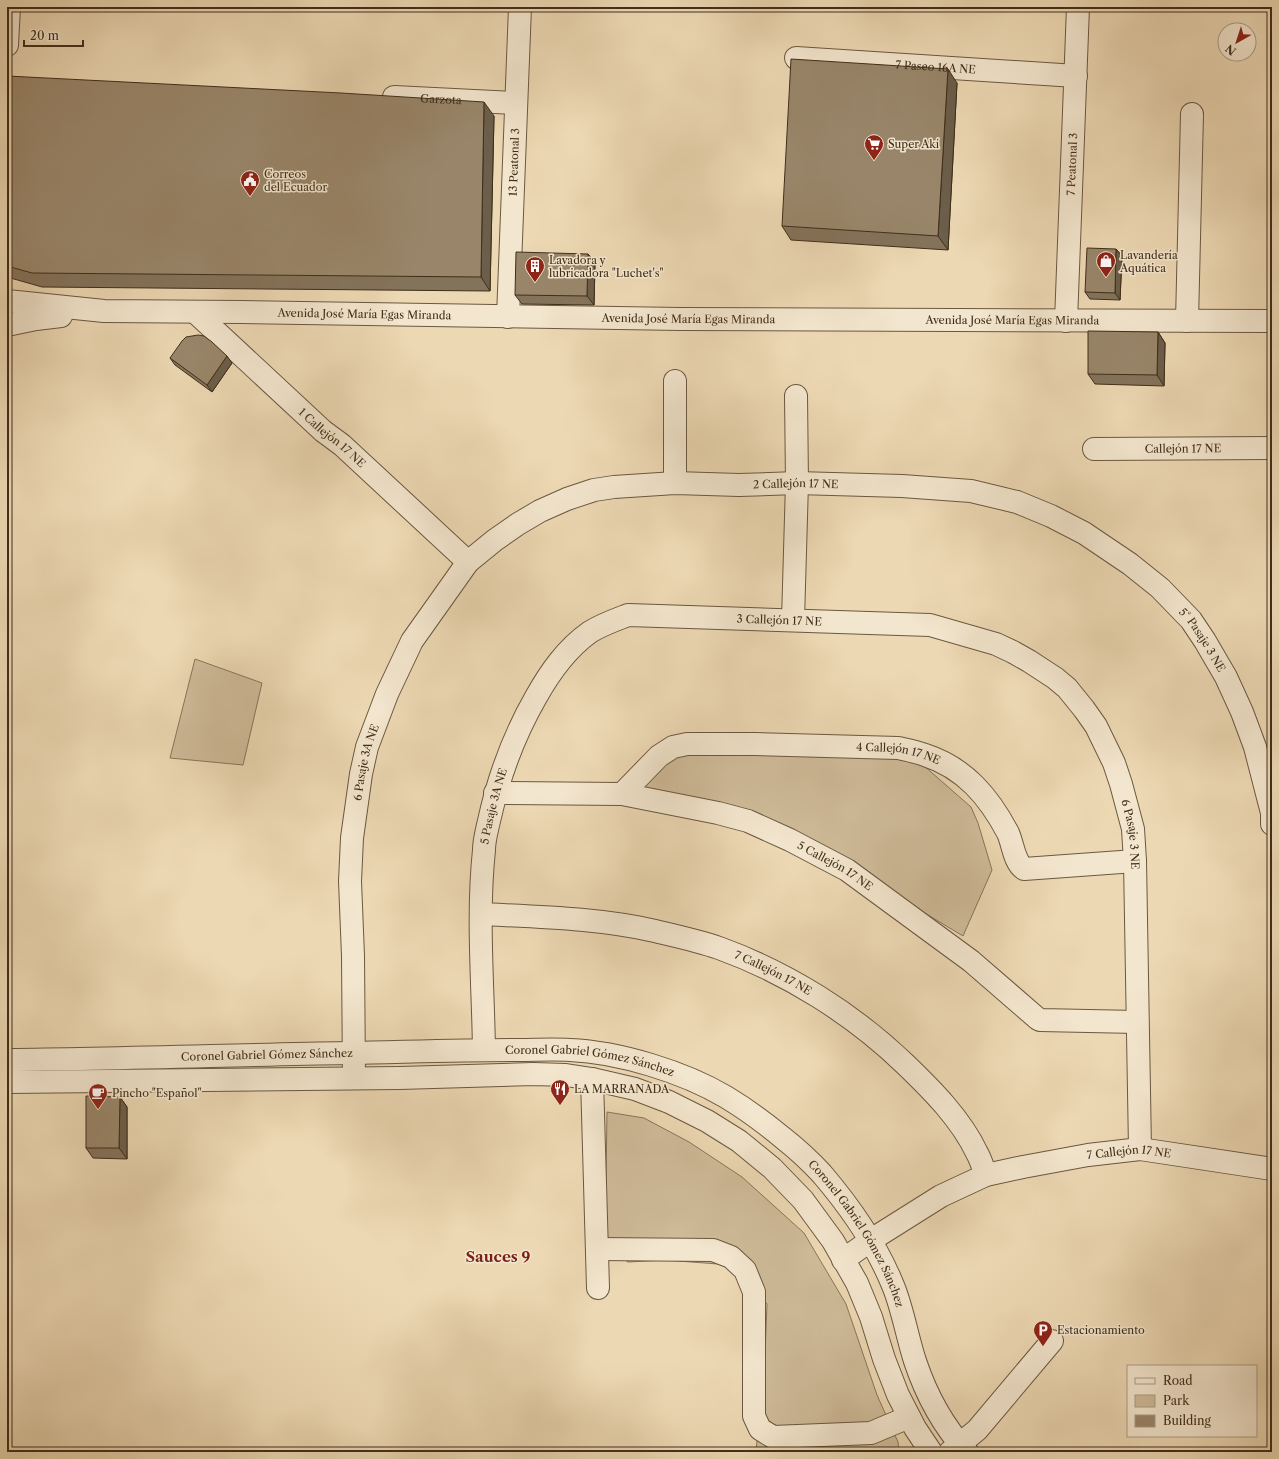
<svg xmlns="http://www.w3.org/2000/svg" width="1279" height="1459" font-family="'Libre Caslon Text',serif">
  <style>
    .green { fill: #cfbb99; stroke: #88745a }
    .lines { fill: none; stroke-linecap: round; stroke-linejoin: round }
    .minor-casing { stroke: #6b5840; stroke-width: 24 }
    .minor { stroke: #f3e6ce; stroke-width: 22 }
    .wall { fill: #84735b; stroke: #402e1a }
    .shaded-wall { fill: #6b5e4a; stroke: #402e1a }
    .building { fill: #99866a; stroke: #402e1a }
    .labels { text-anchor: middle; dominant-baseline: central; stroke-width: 3; stroke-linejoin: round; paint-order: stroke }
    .street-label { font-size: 11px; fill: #402e1a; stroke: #f3e6ce }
    .poi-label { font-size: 11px; fill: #402e1a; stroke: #f3e6ce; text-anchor: start }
    .district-label { font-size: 15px; font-weight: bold; fill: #7a1f14; stroke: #f3e6ce }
  </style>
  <rect width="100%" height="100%" fill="#ecd8b3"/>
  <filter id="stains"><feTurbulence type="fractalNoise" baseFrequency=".005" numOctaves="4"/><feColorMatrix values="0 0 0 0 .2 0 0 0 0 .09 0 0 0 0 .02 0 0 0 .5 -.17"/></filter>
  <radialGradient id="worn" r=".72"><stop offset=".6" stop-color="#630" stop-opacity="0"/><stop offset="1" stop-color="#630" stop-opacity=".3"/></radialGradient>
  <!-- green -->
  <g class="green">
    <polygon points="195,659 262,683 243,765 170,758"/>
    <polygon points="694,753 903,756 923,765 971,807 978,823 992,870 963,936 835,859 635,795 660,762"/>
    <polygon points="607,1112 644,1118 689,1142 742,1177 804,1233 846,1304 877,1395 898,1442 899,1452 756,1452 765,1355 767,1304 737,1270 718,1264 665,1260 628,1262 605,1247"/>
  </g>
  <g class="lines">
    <defs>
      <g id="minor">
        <polyline points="7,45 9,7"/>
        <path id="s1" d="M 796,58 L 1076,76"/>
        <path id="s2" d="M 394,97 L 516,103"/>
        <path id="s3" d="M 7,301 L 104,311 L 241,312 L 680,319 L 1272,321"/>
        <path id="s4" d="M 195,312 L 323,431 L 342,445 L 468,562"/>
        <path id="s5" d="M 508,317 L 520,7"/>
        <path id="s6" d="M 1066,321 L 1078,7"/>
        <polyline points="1187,321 1192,114"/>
        <polyline points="7,325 36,319 61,316"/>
        <path id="s7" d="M 1094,449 L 1272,448"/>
        <polyline points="675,483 675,381"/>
        <polyline points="793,620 797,483 796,396"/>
        <path id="s8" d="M 495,793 L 622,794 L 718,813 L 748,821 L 790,840 L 847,870 L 971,961 L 1038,1019 L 1040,1020 L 1137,1022"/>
        <path id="s9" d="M 622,794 L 659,756 L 673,747 L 687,744 L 754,744 L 898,748 C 907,750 917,752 925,755 C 965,768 989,797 1008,833 C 1013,844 1014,862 1024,869 L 1135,861"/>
        <path id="s10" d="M 481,914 C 539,917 598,918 655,931 C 676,936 699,941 719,948 C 788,973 853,1014 905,1064 C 932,1090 961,1119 977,1153 C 981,1160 983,1168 986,1175"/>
        <path id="s11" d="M 484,1050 C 483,984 477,916 484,850 C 484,840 487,830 489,821 C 499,775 513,737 536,697 C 550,672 566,649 590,632 C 601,625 615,620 628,615 L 930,625 L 996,644 L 1013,652 L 1029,661 L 1055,678 L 1067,688 L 1084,709 L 1096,726 L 1114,763 L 1121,784 L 1133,829 L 1135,861 L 1140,1149"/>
        <path id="s12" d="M 7,1060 C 120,1059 234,1055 347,1053 C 404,1052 461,1050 517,1050 C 535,1050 553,1049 570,1050 C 619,1052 684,1072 726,1097 C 746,1109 765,1123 783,1138 C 797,1149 810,1161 822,1174 C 851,1208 877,1245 894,1288 C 903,1311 907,1336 915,1361 C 926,1394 943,1426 967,1452"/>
        <path id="s13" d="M 354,1077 L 353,956 L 350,881 L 352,838 L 361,774 L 367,747 L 387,694 L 412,641 L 468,562 L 495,540 L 518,524 L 540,511 L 567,499 L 594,490 L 614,487 L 675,483 L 739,485 L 797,483 L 902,486 L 971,491 L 1017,502 L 1051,516 L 1084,533 L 1130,564 L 1160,588 L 1191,620 L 1205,641 L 1226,677 L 1242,712 L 1255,747 L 1272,813 L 1272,824"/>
        <polyline points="592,1079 598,1288"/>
        <polyline points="7,1082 400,1078 533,1074 566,1075 592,1079 635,1089 669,1102 707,1121 739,1141 772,1168 803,1200 833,1241 857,1283 871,1317 884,1359 898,1395 915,1428 931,1452"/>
        <polyline points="597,1249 713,1250 731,1257 745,1270 754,1292 754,1416 760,1429 773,1437 871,1433 909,1417"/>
        <path id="s14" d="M 843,1260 L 871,1240 L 941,1196 L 986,1175 L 1023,1167 L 1088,1155 L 1140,1149 L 1272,1169"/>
        <polyline points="950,1452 977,1430 1052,1341"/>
      </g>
    </defs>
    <!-- minor casing -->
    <use href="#minor" class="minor-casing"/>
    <!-- minor -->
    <use href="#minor" class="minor"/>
  </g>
  <!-- wall -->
  <g class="wall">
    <polygon points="7,76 494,116 490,291 42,287 7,277"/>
    <polygon points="957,83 948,250 791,240 782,226"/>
    <polygon points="1116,249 1122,256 1120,300 1090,299 1085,292"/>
    <polygon points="588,254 595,263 594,305 522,304 515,295"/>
    <polygon points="1158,332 1165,343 1164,386 1095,384 1088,374"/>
    <polygon points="170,358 232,363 212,392 175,365"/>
    <polygon points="120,1097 127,1107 127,1159 93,1158 86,1148"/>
  </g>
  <!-- shaded-wall -->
  <g class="shaded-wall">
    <polygon points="948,69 957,83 948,250 938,236"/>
    <polygon points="484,102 494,116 490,291 481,277"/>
    <polygon points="1116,249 1122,256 1120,300 1115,293"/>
    <polygon points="588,254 595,263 594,305 587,296"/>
    <polygon points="1158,332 1165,343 1164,386 1157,375"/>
    <polygon points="227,356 232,363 212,392 207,385"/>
    <polygon points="120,1097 127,1107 127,1159 119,1148"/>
  </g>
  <!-- building -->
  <g class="building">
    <polygon points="791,59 948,69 938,236 782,226"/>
    <polygon points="7,76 341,93 484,102 481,277 32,273 7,266"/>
    <polygon points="1087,248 1116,249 1115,293 1085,292"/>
    <polygon points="516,252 588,254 587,296 515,295"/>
    <polygon points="1088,331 1158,332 1157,375 1088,374"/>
    <polygon points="198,335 204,336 212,342 227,356 207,385 170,358 182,341 186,337"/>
    <polygon points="86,1096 120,1097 119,1148 86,1148"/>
  </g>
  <!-- icons -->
  <defs>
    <symbol id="supermarket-pin" viewBox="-11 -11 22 30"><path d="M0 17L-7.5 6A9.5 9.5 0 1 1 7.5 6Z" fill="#8f2418" stroke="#f3e6ce"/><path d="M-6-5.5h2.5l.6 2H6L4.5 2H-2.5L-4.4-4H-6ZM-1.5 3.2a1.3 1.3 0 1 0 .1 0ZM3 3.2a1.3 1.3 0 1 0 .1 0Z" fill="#fff"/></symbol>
    <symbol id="civic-pin" viewBox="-11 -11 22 30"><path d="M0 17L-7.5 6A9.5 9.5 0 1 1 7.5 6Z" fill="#8f2418" stroke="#f3e6ce"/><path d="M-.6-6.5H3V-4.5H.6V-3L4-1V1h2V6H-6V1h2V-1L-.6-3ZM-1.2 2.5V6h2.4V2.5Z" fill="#fff"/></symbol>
    <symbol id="shop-pin" viewBox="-11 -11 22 30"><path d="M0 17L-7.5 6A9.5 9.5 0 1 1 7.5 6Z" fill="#8f2418" stroke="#f3e6ce"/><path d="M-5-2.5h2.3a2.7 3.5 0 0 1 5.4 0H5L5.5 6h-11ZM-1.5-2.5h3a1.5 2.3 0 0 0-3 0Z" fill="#fff"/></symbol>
    <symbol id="building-pin" viewBox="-11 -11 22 30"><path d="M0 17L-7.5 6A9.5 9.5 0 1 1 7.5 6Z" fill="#8f2418" stroke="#f3e6ce"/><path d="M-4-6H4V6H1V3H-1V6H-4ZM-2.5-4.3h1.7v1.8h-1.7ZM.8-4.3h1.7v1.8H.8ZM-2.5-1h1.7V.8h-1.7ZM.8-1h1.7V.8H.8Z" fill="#fff"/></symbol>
    <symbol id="restaurant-pin" viewBox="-11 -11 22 30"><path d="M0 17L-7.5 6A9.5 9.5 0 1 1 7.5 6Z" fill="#8f2418" stroke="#f3e6ce"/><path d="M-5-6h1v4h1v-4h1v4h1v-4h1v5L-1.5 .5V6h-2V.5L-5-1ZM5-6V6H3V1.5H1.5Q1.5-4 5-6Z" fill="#fff"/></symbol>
    <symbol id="cafe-pin" viewBox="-11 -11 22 30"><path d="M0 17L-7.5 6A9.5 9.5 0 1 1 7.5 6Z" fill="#8f2418" stroke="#f3e6ce"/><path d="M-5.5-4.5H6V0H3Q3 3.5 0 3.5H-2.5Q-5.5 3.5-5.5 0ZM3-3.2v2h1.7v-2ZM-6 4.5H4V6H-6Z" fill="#fff"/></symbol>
    <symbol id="parking-pin" viewBox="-11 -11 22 30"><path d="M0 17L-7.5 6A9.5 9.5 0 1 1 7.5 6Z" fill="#8f2418" stroke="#f3e6ce"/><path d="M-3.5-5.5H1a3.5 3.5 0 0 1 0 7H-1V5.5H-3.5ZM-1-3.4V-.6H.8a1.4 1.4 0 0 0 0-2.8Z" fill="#fff"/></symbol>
  </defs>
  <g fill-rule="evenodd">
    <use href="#supermarket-pin" x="863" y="133" width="22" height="30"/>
    <use href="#civic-pin" x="239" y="169" width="22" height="30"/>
    <use href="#shop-pin" x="1095" y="250" width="22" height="30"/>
    <use href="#building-pin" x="524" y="255" width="22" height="30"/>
    <use href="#restaurant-pin" x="549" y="1078" width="22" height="30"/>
    <use href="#cafe-pin" x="87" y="1082" width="22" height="30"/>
    <use href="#parking-pin" x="1032" y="1319" width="22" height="30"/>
  </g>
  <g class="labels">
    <!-- street labels -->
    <g class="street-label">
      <text stroke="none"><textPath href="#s1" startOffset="140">7 Paseo 16A NE</textPath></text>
      <text stroke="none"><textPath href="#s2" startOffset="47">Garzota</textPath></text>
      <text stroke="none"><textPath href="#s5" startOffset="155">13 Peatonal 3</textPath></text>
      <text stroke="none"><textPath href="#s6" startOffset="157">7 Peatonal 3</textPath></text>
      <text stroke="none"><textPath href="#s3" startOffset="358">Avenida José María Egas Miranda</textPath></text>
      <text stroke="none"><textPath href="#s3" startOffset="682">Avenida José María Egas Miranda</textPath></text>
      <text stroke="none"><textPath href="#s3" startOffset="1006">Avenida José María Egas Miranda</textPath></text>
      <text stroke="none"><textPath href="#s4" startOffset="186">1 Callejón 17 NE</textPath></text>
      <text stroke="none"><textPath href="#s7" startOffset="89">Callejón 17 NE</textPath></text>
      <text stroke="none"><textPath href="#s13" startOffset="892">2 Callejón 17 NE</textPath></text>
      <text stroke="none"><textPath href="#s11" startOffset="641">3 Callejón 17 NE</textPath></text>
      <text stroke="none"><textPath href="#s13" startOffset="1350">5° Pasaje 3 NE</textPath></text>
      <text stroke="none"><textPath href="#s9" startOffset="296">4 Callejón 17 NE</textPath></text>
      <text stroke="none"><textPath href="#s13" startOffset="316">6 Pasaje 3A NE</textPath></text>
      <text stroke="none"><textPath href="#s11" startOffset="245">5 Pasaje 3A NE</textPath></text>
      <text stroke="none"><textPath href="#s11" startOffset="1107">6 Pasaje 3 NE</textPath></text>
      <text stroke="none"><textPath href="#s8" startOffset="354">5 Callejón 17 NE</textPath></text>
      <text stroke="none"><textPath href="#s10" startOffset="301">7 Callejón 17 NE</textPath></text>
      <text stroke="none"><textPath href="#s12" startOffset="260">Coronel Gabriel Gómez Sánchez</textPath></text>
      <text stroke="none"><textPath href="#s12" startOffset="584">Coronel Gabriel Gómez Sánchez</textPath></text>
      <text stroke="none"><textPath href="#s14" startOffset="312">7 Callejón 17 NE</textPath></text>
      <text stroke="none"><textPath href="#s12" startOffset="920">Coronel Gabriel Gómez Sánchez</textPath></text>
    </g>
    <!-- poi labels -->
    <g class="poi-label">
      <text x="888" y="144">Super Akí</text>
      <text x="264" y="174">Correos<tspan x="264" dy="13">del Ecuador</tspan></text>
      <text x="1120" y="255">Lavandería<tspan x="1120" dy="13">Aquática</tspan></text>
      <text x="549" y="260">Lavadora y<tspan x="549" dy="13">lubricadora "Luchet's"</tspan></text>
      <text x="574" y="1089">LA MARRANADA</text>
      <text x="112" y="1093">Pincho "Español"</text>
      <text x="1057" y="1330">Estacionamiento</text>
    </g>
    <!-- district labels -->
    <g class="district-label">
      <text x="498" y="1256">Sauces 9</text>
    </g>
  </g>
  <!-- margin -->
  <rect width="1279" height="1459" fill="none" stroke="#ecd8b3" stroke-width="24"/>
  <rect x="8" y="8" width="1263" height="1443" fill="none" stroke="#402e1a" stroke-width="2"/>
  <rect x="12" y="12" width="1255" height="1435" fill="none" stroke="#402e1a"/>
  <!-- legend -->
  <rect x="1127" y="1365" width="130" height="72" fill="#f3e6ce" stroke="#ab9c86"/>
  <rect x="1135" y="1378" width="20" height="6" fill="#f3e6ce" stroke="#ab9c86"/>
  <text x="1163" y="1385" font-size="12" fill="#402e1a">Road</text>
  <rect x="1135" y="1395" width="20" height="12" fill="#cfbb99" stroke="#ab9c86"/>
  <text x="1163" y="1405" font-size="12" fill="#402e1a">Park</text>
  <rect x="1135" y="1415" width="20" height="12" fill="#99866a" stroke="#ab9c86"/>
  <text x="1163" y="1425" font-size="12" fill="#402e1a">Building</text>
  <!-- north arrow -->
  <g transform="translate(1237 42) rotate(219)"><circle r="19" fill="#f3e6ce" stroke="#ab9c86"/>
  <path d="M0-3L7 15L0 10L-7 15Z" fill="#8f2418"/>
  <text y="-6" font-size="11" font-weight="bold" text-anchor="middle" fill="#402e1a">N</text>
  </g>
  <!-- scale -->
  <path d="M24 40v6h59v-6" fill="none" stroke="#402e1a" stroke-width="2"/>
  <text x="30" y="40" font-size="12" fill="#402e1a" stroke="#f3e6ce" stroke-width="3" paint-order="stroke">20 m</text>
  <rect width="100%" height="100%" filter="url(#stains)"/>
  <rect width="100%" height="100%" fill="url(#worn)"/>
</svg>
